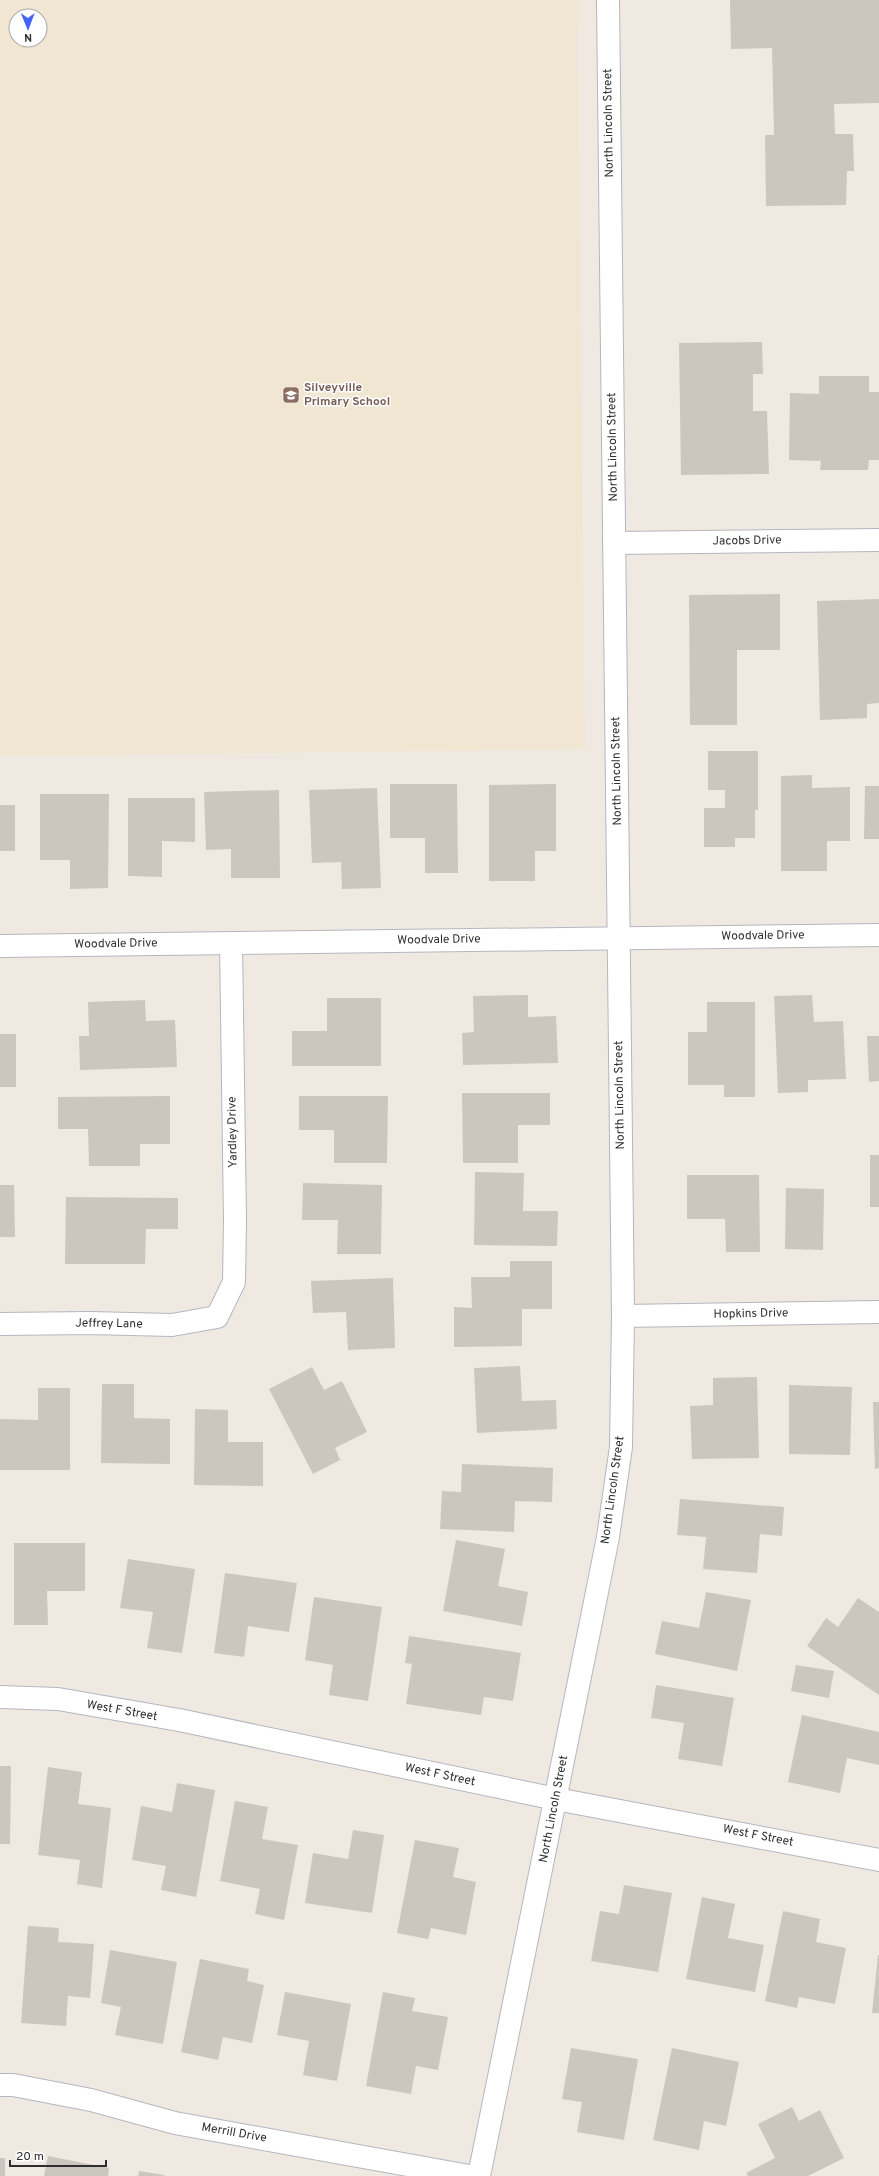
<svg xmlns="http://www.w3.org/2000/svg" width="879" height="2176" font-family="Overpass,sans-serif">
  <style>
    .education { fill: #f0e6d1; fill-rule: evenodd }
    .building { fill: #cbc7bf }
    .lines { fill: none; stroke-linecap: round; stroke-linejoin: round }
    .street-casing { stroke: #b4b7c1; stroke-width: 24 }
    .street { stroke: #fff; stroke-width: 22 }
    .labels { text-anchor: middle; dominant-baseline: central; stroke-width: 3; stroke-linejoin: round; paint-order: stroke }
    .street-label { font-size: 12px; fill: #2e2e2e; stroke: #fff }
    .education-label { font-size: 12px; font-weight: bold; fill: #785e54; stroke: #fff; text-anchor: start }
  </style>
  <rect width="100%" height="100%" fill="#efe9e1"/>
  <!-- education -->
  <path class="education" d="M 0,0 L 577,0 L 585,749 L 0,756 ZM 16,16 L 40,16 L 40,40 L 16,40 Z"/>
  <!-- building -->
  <g class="building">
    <polygon points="730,0 879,0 879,103 834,104 835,134 853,134 854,171 847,171 846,205 766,206 765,135 774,135 772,48 731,49"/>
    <polygon points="762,342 763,374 753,374 753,411 767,411 769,474 681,475 679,343"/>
    <polygon points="819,376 869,376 869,392 879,392 879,460 869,460 868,470 820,470 821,461 789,460 790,393 819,394"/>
    <polygon points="780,594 780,650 737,650 737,725 690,725 689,595"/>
    <polygon points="879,599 879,703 867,704 867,718 820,720 817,601"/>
    <polygon points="708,751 758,751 758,810 755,810 755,838 735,838 735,847 704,847 704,808 725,808 725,790 708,790"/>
    <polygon points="812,775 812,788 850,787 850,841 827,841 827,871 781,871 781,776"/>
    <polygon points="390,784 457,784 458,873 425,873 425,838 390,838"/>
    <polygon points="556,784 556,851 535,851 535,881 489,881 489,785"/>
    <polygon points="865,786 879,786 879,839 864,839"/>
    <polygon points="377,788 381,888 342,889 341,862 312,863 309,790"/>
    <polygon points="279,790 280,878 231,878 231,849 206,850 204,792"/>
    <polygon points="40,794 109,794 108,888 70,889 70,860 40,860"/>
    <polygon points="128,798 195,798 195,842 162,841 162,877 128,876"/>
    <rect x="0" y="805" width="15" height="46"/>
    <polygon points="528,995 528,1017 556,1016 558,1063 463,1065 462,1033 474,1032 473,996"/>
    <polygon points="812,995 814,1022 843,1021 846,1079 808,1080 808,1092 778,1093 774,996"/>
    <polygon points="327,998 381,998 381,1066 292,1066 292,1031 327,1031"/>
    <polygon points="145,1000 146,1021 175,1020 177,1067 80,1070 79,1036 89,1036 88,1002"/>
    <polygon points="707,1002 755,1002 755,1097 724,1097 724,1085 688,1085 688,1032 707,1032"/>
    <rect x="0" y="1034" width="16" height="53"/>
    <polygon points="867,1036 879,1036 879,1081 869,1082"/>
    <polygon points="462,1093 550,1093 550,1125 518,1125 518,1163 463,1163"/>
    <polygon points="170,1096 170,1144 140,1144 140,1166 89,1166 88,1129 58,1129 58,1097"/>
    <polygon points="299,1096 388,1096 387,1163 334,1163 334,1130 299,1130"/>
    <rect x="870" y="1155" width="9" height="52"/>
    <polygon points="475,1172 524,1173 523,1211 558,1211 557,1246 474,1245"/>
    <polygon points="687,1175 759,1175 760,1252 726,1252 725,1219 687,1219"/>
    <polygon points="303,1183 382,1185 381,1254 337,1254 338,1220 302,1220"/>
    <polygon points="0,1185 14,1185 15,1237 0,1237"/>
    <polygon points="786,1188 824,1189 823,1250 785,1249"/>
    <polygon points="66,1197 178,1198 178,1229 146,1229 145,1264 65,1264"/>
    <polygon points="510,1261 552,1261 552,1309 522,1309 522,1346 454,1347 454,1307 472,1308 471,1277 510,1277"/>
    <polygon points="393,1278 395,1348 348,1350 346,1312 313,1313 311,1281"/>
    <polygon points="520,1366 522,1401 556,1400 557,1429 477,1433 474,1368"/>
    <polygon points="312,1367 324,1390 342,1381 367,1432 335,1448 340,1460 313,1474 269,1389"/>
    <polygon points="757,1377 759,1458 692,1459 690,1406 713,1405 713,1378"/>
    <polygon points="102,1384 134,1384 134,1418 170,1419 170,1464 101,1463"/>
    <polygon points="789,1385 852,1387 850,1455 789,1454"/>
    <polygon points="38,1388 70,1388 70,1470 0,1470 0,1419 38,1420"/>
    <polygon points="873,1402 879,1402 879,1468 875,1469"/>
    <polygon points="195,1409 228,1410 228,1442 263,1442 263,1486 194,1485"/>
    <polygon points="462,1464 553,1468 552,1502 515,1501 514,1532 440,1529 442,1491 461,1492"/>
    <polygon points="680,1499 784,1507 782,1536 760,1534 757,1573 703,1569 706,1537 677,1535"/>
    <polygon points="456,1540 505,1549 498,1586 528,1592 522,1626 443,1611"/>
    <polygon points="14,1543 85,1543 85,1591 47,1591 48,1625 14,1625"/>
    <polygon points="128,1559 195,1569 182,1653 147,1648 153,1612 120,1608"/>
    <polygon points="225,1573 297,1583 289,1632 248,1626 244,1657 214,1653"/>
    <polygon points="706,1592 751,1600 737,1671 655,1654 662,1621 699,1628"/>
    <polygon points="314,1597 382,1607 368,1701 329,1695 333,1665 305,1660"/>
    <polygon points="858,1598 879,1612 879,1695 807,1646 826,1618 838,1627"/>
    <polygon points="409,1636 521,1653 513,1701 484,1697 481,1715 406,1704 412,1664 405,1663"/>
    <polygon points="796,1665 834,1671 829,1698 791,1691"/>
    <polygon points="656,1685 734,1698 722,1766 678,1759 684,1723 651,1718"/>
    <polygon points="802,1715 879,1732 879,1765 847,1758 840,1793 788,1782"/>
    <polygon points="0,1766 11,1766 10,1844 0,1844"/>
    <polygon points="48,1767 82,1772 78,1804 111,1808 102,1888 77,1884 80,1860 38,1855"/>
    <polygon points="177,1783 215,1790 196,1897 161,1890 166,1866 132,1860 141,1806 172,1812"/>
    <polygon points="235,1801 268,1807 262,1839 298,1845 284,1920 255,1914 260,1889 220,1881"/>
    <polygon points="353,1830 384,1835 372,1913 305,1903 313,1853 348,1859"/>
    <polygon points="415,1840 459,1848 453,1877 476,1882 466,1935 431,1928 428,1939 397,1933"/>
    <polygon points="624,1885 672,1893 658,1972 591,1961 600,1911 619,1914"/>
    <polygon points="702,1897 735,1904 728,1938 764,1945 755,1992 686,1979"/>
    <polygon points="783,1911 820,1919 816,1942 846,1948 835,2004 799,1997 797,2008 765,2001"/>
    <polygon points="28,1926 59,1928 58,1942 94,1944 90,1998 68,1996 66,2026 21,2023"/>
    <polygon points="110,1950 177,1962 163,2044 115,2035 121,2007 101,2003"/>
    <polygon points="878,1955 879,1955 879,2013 872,2013"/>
    <polygon points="200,1959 249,1969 247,1981 264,1985 252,2043 223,2037 218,2060 181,2052"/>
    <polygon points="285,1992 351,2004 337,2081 303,2075 309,2041 277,2035"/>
    <polygon points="383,1992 415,1998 412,2011 448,2017 438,2070 416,2066 411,2094 366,2086"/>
    <polygon points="571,2048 638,2059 624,2140 577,2132 582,2102 562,2099"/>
    <polygon points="672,2048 739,2062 726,2126 704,2121 699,2150 653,2140"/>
    <polygon points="792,2107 799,2121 820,2110 844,2158 808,2176 748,2176 746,2173 775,2158 758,2124"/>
    <polygon points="48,2156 109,2168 108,2176 44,2176"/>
    <rect x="0" y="2158" width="5" height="18"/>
    <polygon points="139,2171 164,2175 164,2176 138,2176"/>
  </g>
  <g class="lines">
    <defs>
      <g id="street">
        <polyline points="614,543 879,540"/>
        <polyline points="0,946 879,935"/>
        <polyline points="623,1316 879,1312"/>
        <polyline points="0,1324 90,1323 172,1325 217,1317 234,1282 235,1220 231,943"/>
        <polyline points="0,1697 58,1699 179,1720 556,1799 879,1860"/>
        <polyline points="0,2085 13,2085 91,2100 175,2123 469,2176"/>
        <polyline points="479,2176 591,1622 608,1537 621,1447 623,1316 608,0"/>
      </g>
    </defs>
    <!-- street casing -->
    <use href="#street" class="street-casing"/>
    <!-- street -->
    <use href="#street" class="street"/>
  </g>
  <!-- icons -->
  <defs>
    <symbol id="school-square" viewBox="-11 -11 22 22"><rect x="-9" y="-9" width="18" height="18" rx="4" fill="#8d6e63" stroke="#fff"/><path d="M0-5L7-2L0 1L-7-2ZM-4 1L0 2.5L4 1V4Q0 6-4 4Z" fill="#fff"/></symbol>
  </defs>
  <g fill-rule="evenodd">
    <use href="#school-square" x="281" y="385" width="20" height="20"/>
  </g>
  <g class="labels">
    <!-- street labels -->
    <g class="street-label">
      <text transform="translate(609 123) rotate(-91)">North Lincoln Street</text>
      <text transform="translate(613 447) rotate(-91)">North Lincoln Street</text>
      <text transform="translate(747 541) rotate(-1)">Jacobs Drive</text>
      <text transform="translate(617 771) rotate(-91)">North Lincoln Street</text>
      <text transform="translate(763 936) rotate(-1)">Woodvale Drive</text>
      <text transform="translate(439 940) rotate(-1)">Woodvale Drive</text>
      <text transform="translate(116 944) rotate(-1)">Woodvale Drive</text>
      <text transform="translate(620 1095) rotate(-91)">North Lincoln Street</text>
      <text transform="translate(233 1132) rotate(-91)">Yardley Drive</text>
      <text transform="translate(751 1314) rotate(-1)">Hopkins Drive</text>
      <text transform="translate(109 1324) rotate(1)">Jeffrey Lane</text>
      <text transform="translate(613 1490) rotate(-82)">North Lincoln Street</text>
      <text transform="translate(122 1711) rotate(10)">West F Street</text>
      <text transform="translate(440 1775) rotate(12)">West F Street</text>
      <text transform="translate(554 1809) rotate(-79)">North Lincoln Street</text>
      <text transform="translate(758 1836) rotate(11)">West F Street</text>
      <text transform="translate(234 2133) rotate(10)">Merrill Drive</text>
    </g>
    <!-- education labels -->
    <g class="education-label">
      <text x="304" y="388">Silveyville<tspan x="304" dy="14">Primary School</tspan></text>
    </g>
  </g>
  <!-- north arrow -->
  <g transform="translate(28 28) rotate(179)"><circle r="19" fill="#ffffff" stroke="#ababab"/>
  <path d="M0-3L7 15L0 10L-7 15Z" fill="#4264fb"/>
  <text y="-6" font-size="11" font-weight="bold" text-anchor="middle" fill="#2e2e2e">N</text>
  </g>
  <!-- scale -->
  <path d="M10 2160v6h96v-6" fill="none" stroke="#2e2e2e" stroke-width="2"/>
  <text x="16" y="2160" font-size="12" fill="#2e2e2e" stroke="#ffffff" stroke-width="3" paint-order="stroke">20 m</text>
</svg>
